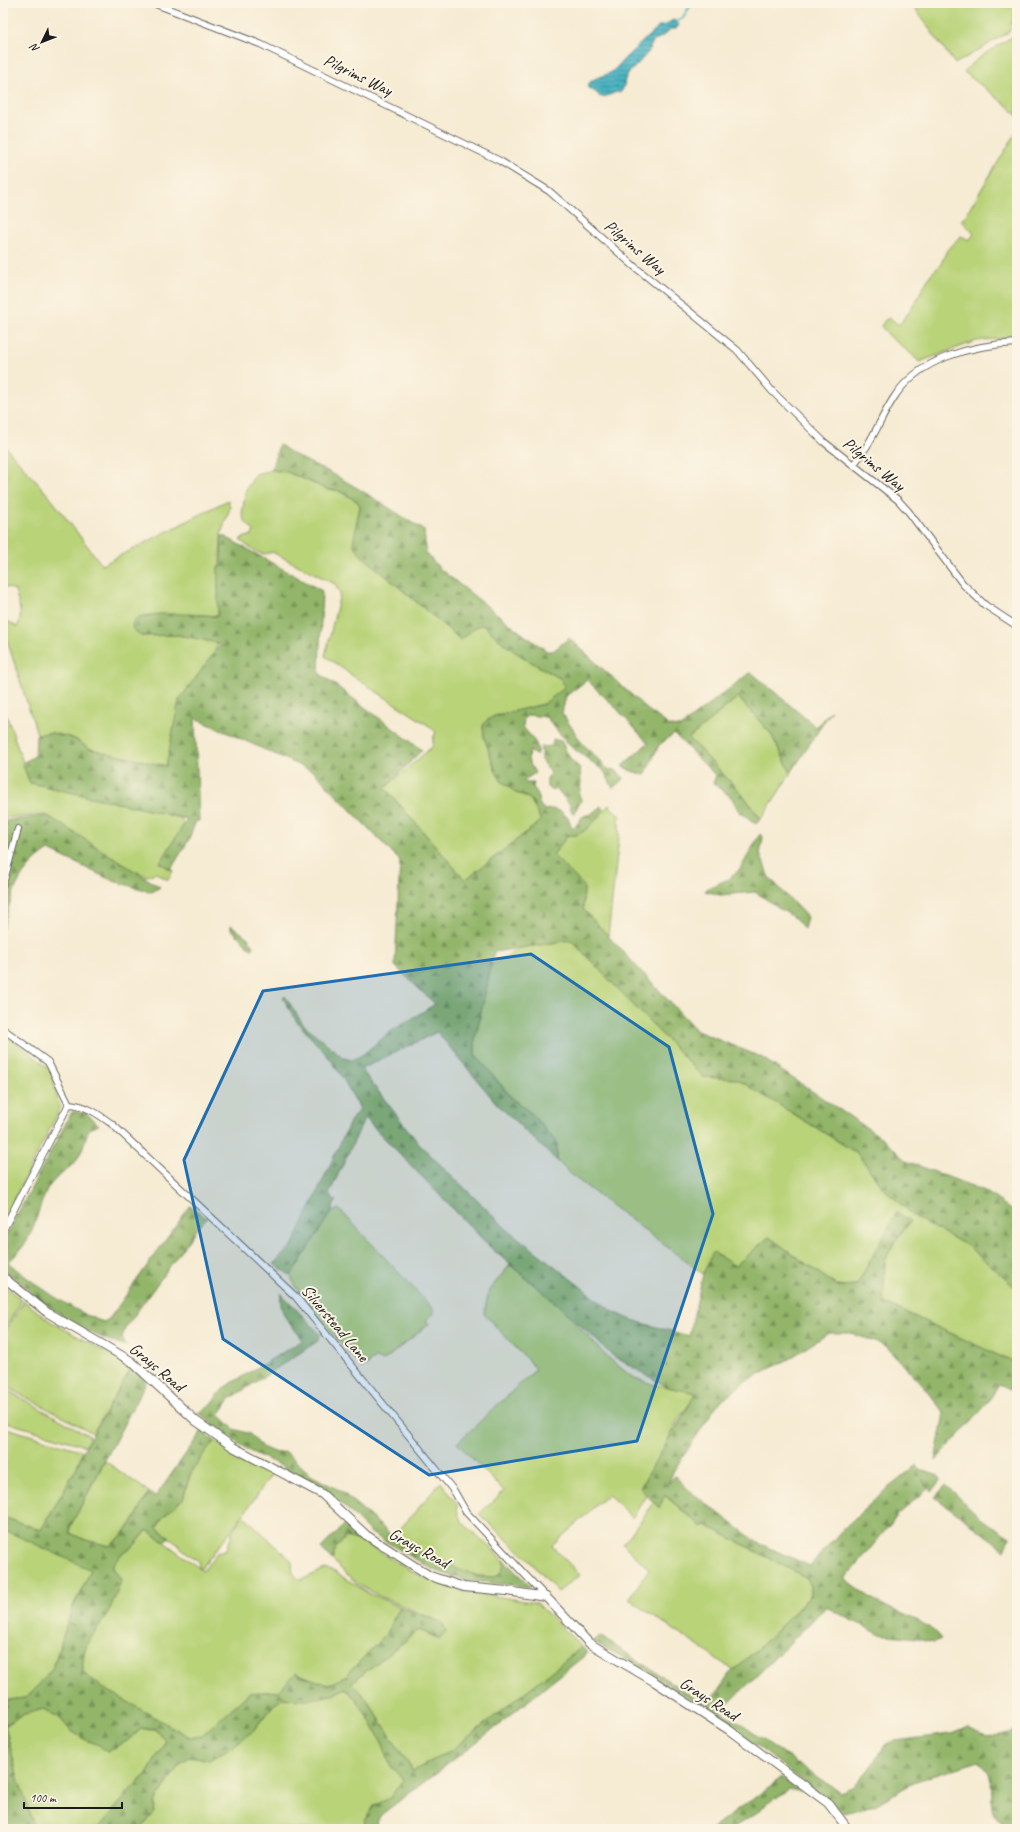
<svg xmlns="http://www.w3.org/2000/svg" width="1020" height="1832" font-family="Caveat,sans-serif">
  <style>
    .green { fill: #b9d379; stroke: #6a784a }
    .forest { fill: url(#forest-firs); stroke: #576842 }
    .water { fill: url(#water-rules); stroke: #30666e }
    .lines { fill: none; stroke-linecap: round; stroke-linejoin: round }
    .stream { stroke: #44b1c0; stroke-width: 2 }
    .minor-casing { stroke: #68645c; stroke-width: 8 }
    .tertiary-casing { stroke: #68645c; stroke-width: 10 }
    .minor { stroke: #fff; stroke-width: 6 }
    .tertiary { stroke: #fff; stroke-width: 8 }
    .marked { fill: #1f6fb2; fill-opacity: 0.2; stroke: #1f6fb2; stroke-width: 3; stroke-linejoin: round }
    .labels { text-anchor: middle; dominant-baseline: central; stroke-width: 4; stroke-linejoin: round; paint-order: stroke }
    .street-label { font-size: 17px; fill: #1c1c1c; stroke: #fcf5e5 }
  </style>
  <defs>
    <pattern id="forest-firs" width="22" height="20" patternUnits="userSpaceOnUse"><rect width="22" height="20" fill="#92b569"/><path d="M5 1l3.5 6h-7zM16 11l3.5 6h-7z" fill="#769256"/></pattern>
    <pattern id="water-rules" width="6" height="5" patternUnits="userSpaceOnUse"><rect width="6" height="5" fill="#44b1c0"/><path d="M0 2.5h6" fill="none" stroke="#388f9b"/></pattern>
  </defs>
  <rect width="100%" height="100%" fill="#fcf5e5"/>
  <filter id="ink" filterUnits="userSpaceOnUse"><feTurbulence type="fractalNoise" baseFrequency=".025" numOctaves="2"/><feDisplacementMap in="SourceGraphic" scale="8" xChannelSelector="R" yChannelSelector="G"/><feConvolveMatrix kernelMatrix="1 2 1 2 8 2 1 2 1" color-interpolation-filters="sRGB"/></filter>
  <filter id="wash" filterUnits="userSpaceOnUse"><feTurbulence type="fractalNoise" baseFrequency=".012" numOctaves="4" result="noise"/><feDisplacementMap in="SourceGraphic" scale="16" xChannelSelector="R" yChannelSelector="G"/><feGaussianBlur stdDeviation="0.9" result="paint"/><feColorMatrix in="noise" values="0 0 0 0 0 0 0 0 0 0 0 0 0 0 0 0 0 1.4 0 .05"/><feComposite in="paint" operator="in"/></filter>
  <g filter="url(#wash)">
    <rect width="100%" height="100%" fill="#f6ebd3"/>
    <!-- green -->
    <g class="green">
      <polygon points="911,3 1017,3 1009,32 955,64"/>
      <path d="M 1017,33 L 1017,116 L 1010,108 L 964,72 C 978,55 1000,46 1017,33 Z"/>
      <path d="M 1017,131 L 1017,337 L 976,341 L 919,362 C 907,348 891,341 881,326 L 885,320 L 890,318 L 899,325 L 909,312 L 931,274 L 941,264 L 946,252 L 961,236 L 969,240 L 974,234 L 962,221 Z"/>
      <path d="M 3,444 L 49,496 L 102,565 L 228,500 L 230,508 L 221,534 L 218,616 L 188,614 L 141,636 L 178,635 L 218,643 L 168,766 L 117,757 L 90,749 L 75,739 L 52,733 L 37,734 L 7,640 L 3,638 L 3,618 L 17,627 C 24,616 18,602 15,590 L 3,586 Z"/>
      <path d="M 271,470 L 287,472 L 329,490 L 337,490 L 357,501 L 360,506 L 356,525 L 360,554 L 461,640 C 468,635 476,624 485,625 C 507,651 532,662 561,679 L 564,686 L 563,689 L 544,704 L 494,716 L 483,726 L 484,737 L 496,771 L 502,782 L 509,786 L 515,793 L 523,795 L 531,800 L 541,821 L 465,880 L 385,788 L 433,746 L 433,738 L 436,732 L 428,725 L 363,683 L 325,656 L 340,594 L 335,584 L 272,552 C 260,558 249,547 240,540 L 243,538 L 252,535 L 254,531 L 245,522 L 242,514 L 246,489 L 256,474 Z"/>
      <polygon points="738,697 771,734 791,773 761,819 743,795 689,738"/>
      <path d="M 3,705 L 29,780 L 153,808 L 171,816 L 181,818 L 184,825 L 160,863 L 173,871 L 168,880 L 156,873 L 147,876 C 112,863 73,840 46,815 L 3,818 Z"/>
      <polygon points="609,805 619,815 619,837 608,936 583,909 584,886 553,855 567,836 583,832"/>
      <polygon points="571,940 703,1077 737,1079 857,1153 884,1189 914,1216 968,1246 1017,1289 1017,1364 883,1302 885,1261 893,1244 910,1222 897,1212 857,1285 837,1286 769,1237 735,1266 713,1253 703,1274 574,1177 557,1161 557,1143 531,1113 514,1100 475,1054 475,1040 491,965 520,948"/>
      <polygon points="3,1034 32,1054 51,1071 60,1109 3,1221"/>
      <path d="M 339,1209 L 434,1310 L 434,1314 L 426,1320 L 429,1324 L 383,1361 L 375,1358 L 369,1362 L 367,1366 L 362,1368 L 315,1313 C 308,1299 295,1290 291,1276 L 331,1212 Z"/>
      <polygon points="510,1265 562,1308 605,1355 632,1377 652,1384 698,1393 678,1419 647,1482 649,1491 632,1518 608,1494 552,1546 580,1575 558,1592 528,1559 479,1514 504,1491 457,1443 536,1369 484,1314 489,1290"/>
      <polygon points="3,1285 22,1300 3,1333"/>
      <polygon points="24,1301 50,1321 132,1367 93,1433 3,1385 3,1336"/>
      <polygon points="3,1388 90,1436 85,1446 3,1421"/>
      <polygon points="3,1427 83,1451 76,1469 41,1530 3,1517"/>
      <path d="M 215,1441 L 273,1472 L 243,1515 L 292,1561 C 292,1569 292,1576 301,1580 L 325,1569 L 335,1572 L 368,1593 L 400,1607 L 385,1635 L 345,1677 L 328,1685 L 296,1673 L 279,1691 L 249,1693 L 203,1735 L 189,1737 L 106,1690 L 83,1673 C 81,1647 89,1642 102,1622 C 110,1610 117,1594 121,1580 L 112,1566 L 123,1552 L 133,1547 L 148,1530 L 203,1571 L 217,1553 L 225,1551 L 231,1538 L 232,1532 L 242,1516 L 201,1569 L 199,1567 L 198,1561 C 183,1551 172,1538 157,1528 L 162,1518 L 183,1499 L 190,1475 L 208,1448 Z"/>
      <path d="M 105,1461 L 149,1492 C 138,1513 129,1533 109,1546 L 83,1539 L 70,1533 L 70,1527 Z"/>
      <polygon points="441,1482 457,1504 458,1515 464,1524 504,1560 503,1569 496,1577 478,1576 459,1570 432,1556 413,1550 394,1536"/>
      <polygon points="664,1495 702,1527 704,1524 807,1578 811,1586 811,1595 758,1649 733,1670 629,1599 649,1569 623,1544 654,1503 659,1508"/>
      <polygon points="9,1532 92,1569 73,1606 53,1667 42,1683 25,1698 8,1700 3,1693 3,1533"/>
      <polygon points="346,1537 361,1541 420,1576 445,1585 464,1591 537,1603 582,1647 452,1750 413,1771 366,1698 351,1683 419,1630 440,1639 441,1622 381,1597 357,1584 332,1560 336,1548"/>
      <polygon points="346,1688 363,1709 383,1744 390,1765 403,1780 390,1798 374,1806 364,1829 141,1829 154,1813 156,1800 180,1764 189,1757 197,1757 209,1760 253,1731 276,1702 284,1698 297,1700 333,1695"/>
      <polygon points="43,1709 60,1718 70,1730 84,1739 99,1745 107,1752 127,1741 141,1729 154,1729 166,1740 148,1773 132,1788 98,1829 35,1829 18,1778 5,1726 22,1715"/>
    </g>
    <!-- forest -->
    <g class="forest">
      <path d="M 279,444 C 297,459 320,466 340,478 C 369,494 396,513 424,530 L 426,553 L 440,569 L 516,629 L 547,651 L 553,651 L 569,638 L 648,710 L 670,726 L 680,727 L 748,674 L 752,673 L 816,727 L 831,711 L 791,773 L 771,734 L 738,697 L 689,738 L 743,795 L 761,819 L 756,824 L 738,810 L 732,798 L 713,783 L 716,776 L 674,734 L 659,745 L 645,775 L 631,771 L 622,766 L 648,743 L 617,709 L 587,680 L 566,696 L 562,713 L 582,743 L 608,769 L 617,771 L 624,778 L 613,788 L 604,771 L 570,746 L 546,717 L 529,715 L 524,718 L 523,727 L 536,743 L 538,750 L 536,755 L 529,751 L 528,760 L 535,773 L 524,780 L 526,783 L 534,783 L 533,787 L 538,794 C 538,802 539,805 545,810 C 554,807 562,811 568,818 C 571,822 569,825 574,828 C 580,822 580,814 590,815 L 601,806 L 604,811 C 596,819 582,839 568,835 L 553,855 L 584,886 L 583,909 L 697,1031 L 761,1057 L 885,1140 L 906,1161 L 985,1191 L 1017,1214 L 1017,1289 L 968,1246 L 916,1218 L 884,1189 L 857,1153 L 737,1079 L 703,1077 L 571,940 L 494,952 L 475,1040 L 475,1054 L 512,1099 L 531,1113 L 557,1143 L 557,1161 L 497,1104 L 437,1032 L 361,1069 L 419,1144 L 507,1229 L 612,1311 L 632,1320 L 689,1336 L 703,1274 L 713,1252 L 735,1266 L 769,1237 L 837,1286 L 857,1285 L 897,1212 L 910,1221 L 893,1244 L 885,1261 L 883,1302 L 1017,1364 L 1017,1393 L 999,1385 L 986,1405 L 935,1461 L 944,1413 L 926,1389 L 886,1346 L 851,1333 L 829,1333 L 789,1359 L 747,1380 L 717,1405 L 674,1470 L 668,1484 L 675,1476 L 691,1492 L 758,1543 L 810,1566 L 842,1530 L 883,1492 L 917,1465 L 919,1469 L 937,1474 L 941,1479 L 931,1492 L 924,1480 L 928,1488 L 898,1515 L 845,1579 C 857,1588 870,1598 883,1605 C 903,1616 927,1620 941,1639 L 934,1642 L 917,1638 L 879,1634 L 826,1607 L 721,1711 L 722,1711 L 814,1775 L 840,1792 L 854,1786 L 869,1769 L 886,1744 L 895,1741 L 951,1734 L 969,1727 L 987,1738 L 1017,1731 L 1017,1829 L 1006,1829 C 985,1807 996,1798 989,1773 C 987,1769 982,1765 979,1761 L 916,1781 L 875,1805 L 844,1813 L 717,1715 L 626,1659 L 592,1641 L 600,1636 L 707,1706 L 733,1670 L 758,1649 L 811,1596 L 811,1586 L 807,1578 L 704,1524 L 702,1527 L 665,1495 L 659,1508 L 640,1488 L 696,1393 L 667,1387 L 613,1356 L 562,1308 L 492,1249 L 365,1118 L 329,1194 L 336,1201 L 331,1212 L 291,1276 L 274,1264 L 293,1244 L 351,1120 L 360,1109 L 341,1075 L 331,1060 L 297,1022 L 283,998 L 285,996 L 303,1024 L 344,1058 L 352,1060 L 362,1055 L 390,1032 L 435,1004 L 395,966 L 400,861 L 314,772 L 195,718 L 199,821 L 196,821 L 188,841 L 171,869 L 160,863 L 187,819 L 30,783 L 22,763 L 35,756 L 36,736 L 37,734 L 52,733 L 66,736 L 75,739 L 90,749 L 166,766 L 179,700 L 220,645 L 218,643 L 178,635 L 141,636 L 133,629 C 132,626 132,623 134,620 C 144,610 203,615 218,616 L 218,567 L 221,567 L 222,535 L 322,591 L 319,673 L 422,750 L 385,788 L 465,880 L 541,821 L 531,800 L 523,795 L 515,793 L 509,786 L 502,782 L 496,772 L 484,737 L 483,726 L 486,721 L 494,716 L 544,704 L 563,689 L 564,686 L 561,679 C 532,662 507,651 485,625 C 476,624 468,634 461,640 L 360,554 L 353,544 L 360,506 L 357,501 L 337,490 L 329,490 L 287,472 L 271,470 Z"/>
      <polygon points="553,739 561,741 571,760 580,768 581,783 579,795 582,801 577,807 575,813 572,813 570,805 557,789 553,791 547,787 547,780 550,773 541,760 541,747 552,746"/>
      <path d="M 48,816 L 160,887 L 152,892 L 113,881 L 49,850 C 17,871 13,892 3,928 L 3,890 L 21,829 L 3,876 L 3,821 Z"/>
      <path d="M 760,834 L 763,837 L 760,854 L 769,877 L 807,917 L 804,929 L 796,919 L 755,892 L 720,895 L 705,891 C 710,884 726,883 735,874 C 744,866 753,845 760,834 Z"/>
      <polygon points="231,925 248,938 253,947 252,950 231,929"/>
      <path d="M 72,1112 L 86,1113 L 99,1125 L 89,1129 C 84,1141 83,1153 74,1163 C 67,1171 54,1178 48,1188 C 33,1218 36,1239 8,1262 C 26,1279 80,1316 104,1322 L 109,1319 L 190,1206 L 207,1218 L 198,1227 L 126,1327 L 122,1337 L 127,1346 C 79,1334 39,1300 3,1268 L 3,1241 Z"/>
      <path d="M 281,1293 L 320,1334 L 318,1341 L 230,1399 L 219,1415 L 234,1429 L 250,1434 L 262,1447 L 276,1453 L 286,1452 L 312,1476 L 341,1491 L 388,1532 L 413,1550 L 478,1576 L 496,1577 L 503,1569 L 504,1560 L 531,1587 L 464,1580 L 434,1570 L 371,1533 L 344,1506 L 324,1491 L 282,1466 L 245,1449 L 210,1420 L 198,1413 L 206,1409 L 225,1387 L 303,1340 C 291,1324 278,1315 281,1293 Z"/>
      <path d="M 132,1367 L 146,1382 L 70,1527 L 70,1533 L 83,1539 L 109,1546 C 129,1534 138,1513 149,1492 L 155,1497 L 202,1431 L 215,1441 L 208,1448 L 190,1475 L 183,1499 L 162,1518 L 157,1528 L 170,1537 L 163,1541 L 147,1530 L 133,1547 L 123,1552 L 112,1566 L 121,1580 C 117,1594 110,1610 102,1622 C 89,1642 81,1647 83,1673 L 107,1690 L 189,1737 L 202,1735 L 249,1693 L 279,1691 L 296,1673 L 328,1685 L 345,1677 L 385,1635 L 400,1607 L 441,1622 L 446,1631 L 440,1639 L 419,1630 L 351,1683 L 366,1698 L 413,1771 L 452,1750 L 582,1647 L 588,1653 L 468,1749 L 382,1814 L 377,1820 L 376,1825 L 379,1829 L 364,1829 L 365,1820 L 374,1806 L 390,1798 L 403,1780 L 390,1765 L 383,1744 L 363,1709 L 346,1688 C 327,1698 306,1702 284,1698 L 272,1706 L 253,1731 L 225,1752 L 209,1760 L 197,1757 L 189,1757 L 180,1764 L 156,1800 L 154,1813 L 141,1829 L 98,1829 L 132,1788 L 148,1773 L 166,1740 L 154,1728 L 141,1729 L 127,1741 L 107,1752 L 99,1745 L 84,1739 L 70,1730 L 60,1718 L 43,1709 L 22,1715 L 5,1725 L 18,1778 L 35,1829 L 3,1829 L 3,1693 L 7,1700 L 25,1698 L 37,1687 L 53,1667 L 71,1612 L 91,1570 L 9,1532 L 3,1533 L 3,1517 L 41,1530 L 76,1469 L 83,1451 Z"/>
      <polygon points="946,1485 982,1519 1010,1537 1005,1550 935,1497"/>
      <polygon points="347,1522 361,1541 346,1537 336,1548 332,1560 321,1548"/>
      <polygon points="781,1778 800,1792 789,1789 732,1829 712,1829"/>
    </g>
    <!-- water -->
    <path class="water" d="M 673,20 L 677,22 L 679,25 L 676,29 L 670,29 L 667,33 L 653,42 L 646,55 L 629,73 L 625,79 L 624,87 L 621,92 C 614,91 610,97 600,97 L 597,93 L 588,88 L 587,85 L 594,79 L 610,73 L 617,67 L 623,60 L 659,26 L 663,26 Z"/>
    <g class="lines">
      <!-- stream -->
      <polyline class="stream" points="676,22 683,18 692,3"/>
    </g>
  </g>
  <g filter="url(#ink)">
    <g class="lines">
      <defs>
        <g id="minor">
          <polyline points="153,3 260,44 500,161 549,191 635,267 737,350 772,391 824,442 898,500 908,511 963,584 985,605 1017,626"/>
          <path d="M 853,465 C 871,445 879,421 893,399 C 918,358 972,345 1017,343"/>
          <polyline points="3,884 18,829"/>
          <polyline points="3,1029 48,1062 69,1104"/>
          <path d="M 69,1104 C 86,1105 98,1114 112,1124 L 296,1297 L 454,1491 L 466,1512 L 546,1597"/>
          <polyline points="3,1230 69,1104"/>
        </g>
        <polyline id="tertiary" points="3,1277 48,1313 131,1361 196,1421 233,1447 322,1494 366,1535 430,1576 464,1587 507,1591 546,1597 589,1643 655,1682 729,1730 828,1803 848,1829"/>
      </defs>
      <!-- minor casing -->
      <use href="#minor" class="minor-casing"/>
      <!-- tertiary casing -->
      <use href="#tertiary" class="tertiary-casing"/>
      <!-- minor -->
      <use href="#minor" class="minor"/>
      <!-- tertiary -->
      <use href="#tertiary" class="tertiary"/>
    </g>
  </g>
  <!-- marked area -->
  <path class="marked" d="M 531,954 L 669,1047 L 713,1214 L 637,1441 L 429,1475 L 223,1339 L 184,1160 L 263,991 Z"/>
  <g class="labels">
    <!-- street labels -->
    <g class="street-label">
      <text transform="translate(358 75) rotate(26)">Pilgrims Way</text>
      <text transform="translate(635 247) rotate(40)">Pilgrims Way</text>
      <text transform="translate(874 464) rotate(39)">Pilgrims Way</text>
      <text transform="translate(335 1323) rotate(50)">Silverstead Lane</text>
      <text transform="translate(157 1367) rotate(40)">Grays Road</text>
      <text transform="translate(419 1548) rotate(29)">Grays Road</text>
      <text transform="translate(709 1699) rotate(33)">Grays Road</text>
    </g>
  </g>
  <!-- margin -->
  <rect width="1020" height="1832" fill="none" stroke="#fcf5e5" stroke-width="16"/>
  <!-- north arrow -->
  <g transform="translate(42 42) rotate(227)" stroke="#fcf5e5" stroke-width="3" paint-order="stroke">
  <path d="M0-3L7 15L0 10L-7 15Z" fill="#1c1c1c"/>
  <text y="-6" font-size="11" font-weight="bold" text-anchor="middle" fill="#1c1c1c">N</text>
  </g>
  <!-- scale -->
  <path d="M24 1802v6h98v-6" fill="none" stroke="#1c1c1c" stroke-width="2"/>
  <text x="30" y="1802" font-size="12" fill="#1c1c1c" stroke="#fcf5e5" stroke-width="3" paint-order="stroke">100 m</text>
</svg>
